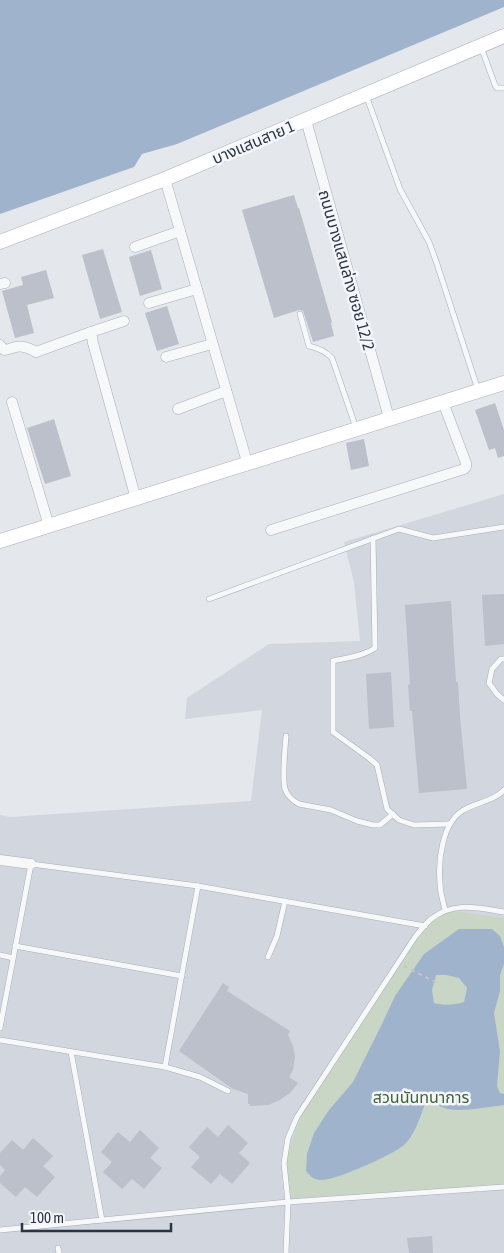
<svg xmlns="http://www.w3.org/2000/svg" width="504" height="1253" font-family="'Asap Condensed','Noto Sans Thai',sans-serif">
  <style>
    .built { fill: #d2d6de }
    .green { fill: #c9d6c5 }
    .water { fill: #9fb4cc; fill-rule: evenodd }
    .building { fill: #bbc0ca }
    .lines { fill: none; stroke-linecap: round; stroke-linejoin: round }
    .lane-casing { stroke: #a9aeb7; stroke-width: 6 }
    .street-casing { stroke: #a9aeb7; stroke-width: 11 }
    .secondary-casing { stroke: #a9aeb7; stroke-width: 15 }
    .path { stroke: #c2c5cb; stroke-width: 2; stroke-dasharray: 4 4; stroke-linecap: butt }
    .lane { stroke: #f7f8fa; stroke-width: 5 }
    .street { stroke: #f7f8fa; stroke-width: 10 }
    .secondary { stroke: #fff; stroke-width: 14 }
    .labels { text-anchor: middle; dominant-baseline: central; stroke-width: 5; stroke-linejoin: round; paint-order: stroke }
    .street-label { font-size: 16px; fill: #2b3445; stroke: #f4f6f9 }
    .park-label { font-size: 16px; fill: #3f6138; stroke: #f4f6f9 }
  </style>
  <rect width="100%" height="100%" fill="#e4e7ec"/>
  <!-- built -->
  <polygon class="built" points="504,494 504,1253 0,1253 0,815 10,817 251,801 262,710 185,719 187,698 269,644 360,641 354,582 344,542"/>
  <!-- green -->
  <polygon class="green" points="445,910 504,918 504,1187 288,1202 284,1163 305,1105 415,937"/>
  <!-- water -->
  <g class="water">
    <polygon points="0,0 504,0 504,7 177,144 142,154 134,167 0,214"/>
    <path d="M 459,929 L 492,929 L 500,936 L 504,947 L 504,964 L 500,975 L 500,991 L 494,1013 L 500,1051 L 497,1086 L 500,1093 L 504,1094 L 504,1105 C 487,1107 464,1112 448,1109 C 438,1107 437,1101 425,1104 C 420,1117 415,1135 404,1145 C 392,1155 337,1180 321,1180 C 314,1180 310,1176 306,1171 L 307,1154 L 314,1133 L 329,1110 L 353,1082 L 383,1022 L 395,996 L 424,954 ZM 436,975 L 446,975 L 459,978 L 467,988 L 464,1002 C 453,1005 445,1006 434,1003 L 432,990 Z"/>
  </g>
  <!-- building -->
  <g class="building">
    <polygon points="294,195 298,208 299,208 332,322 331,323 334,336 313,342 303,311 299,310 274,318 242,210"/>
    <polygon points="103,249 122,312 100,319 82,255"/>
    <polygon points="151,250 162,289 140,296 129,257"/>
    <polygon points="46,270 54,298 27,305 34,333 15,338 2,291 23,285 21,277"/>
    <polygon points="167,306 179,344 157,351 145,313"/>
    <polygon points="495,403 504,430 504,456 498,458 495,448 489,450 475,410"/>
    <polygon points="54,419 71,476 45,484 27,428"/>
    <polygon points="364,439 369,466 351,470 346,443"/>
    <polygon points="504,594 504,644 485,646 482,595"/>
    <polygon points="451,601 456,682 458,682 460,716 467,789 419,793 412,711 410,711 408,685 410,684 405,605"/>
    <polygon points="391,672 394,727 369,729 366,674"/>
    <polygon points="223,983 229,987 227,991 290,1031 288,1035 293,1046 295,1057 293,1070 289,1077 298,1083 290,1093 280,1100 268,1105 250,1106 250,1104 248,1104 248,1094 233,1089 179,1051"/>
    <polygon points="228,1125 248,1143 239,1153 250,1163 232,1184 220,1174 211,1184 191,1167 200,1157 189,1147 207,1127 218,1137"/>
    <polygon points="140,1130 159,1148 150,1158 162,1168 144,1189 132,1179 122,1189 103,1172 112,1162 101,1152 118,1132 130,1142"/>
    <polygon points="33,1138 53,1156 43,1166 55,1177 37,1197 25,1187 16,1197 0,1183 0,1176 5,1170 0,1165 0,1153 12,1140 23,1150"/>
    <polygon points="432,1236 433,1253 409,1253 407,1238"/>
  </g>
  <g class="lines">
    <defs>
      <g id="lane">
        <polyline points="481,47 495,85 497,88 504,88"/>
        <polyline points="366,95 400,189 429,242 437,264 478,390"/>
        <path d="M 300,314 L 309,346 C 319,348 325,351 332,358 L 356,428"/>
        <path d="M 373,538 L 375,648 C 364,656 346,658 333,661 L 333,732 L 369,758 L 377,765 L 387,809 L 399,820 L 414,825 L 449,824"/>
        <polyline points="209,599 399,529 433,538 504,527"/>
        <polyline points="504,659 501,659 492,669 489,683 497,694 504,700"/>
        <path d="M 286,736 C 285,749 282,777 285,789 C 287,795 293,801 299,804 L 331,810 L 357,821 L 373,825 L 380,825 L 393,814"/>
        <path d="M 445,910 C 443,901 440,892 440,883 C 438,861 442,824 462,811 C 475,802 493,802 504,790"/>
        <polyline points="15,946 182,976"/>
        <polyline points="0,955 13,958"/>
        <polyline points="268,957 277,936 285,901"/>
        <polyline points="0,1028 31,864 198,886 425,926"/>
        <polyline points="0,1040 165,1067 200,1077 228,1091"/>
        <polyline points="71,1052 102,1220"/>
        <polyline points="165,1067 198,886"/>
        <polyline points="0,1230 288,1202 504,1187"/>
        <polyline points="58,1248 59,1253"/>
        <path d="M 286,1253 L 288,1202 L 284,1163 L 288,1138 L 297,1117 L 415,937 C 420,931 425,924 431,919 C 454,901 478,908 504,912"/>
      </g>
      <g id="street">
        <polyline points="306,120 389,418"/>
        <polyline points="165,179 247,462"/>
        <polyline points="135,247 180,231"/>
        <polyline points="0,284 5,283"/>
        <polyline points="149,303 197,289"/>
        <polyline points="124,321 91,332 93,343 136,499"/>
        <path d="M 0,345 L 4,350 C 8,350 11,348 16,347 C 23,345 30,349 36,352 L 91,332"/>
        <polyline points="166,357 212,344"/>
        <polyline points="12,402 49,526"/>
        <polyline points="178,409 226,391"/>
        <polyline points="271,530 464,469 466,467 466,463 443,402"/>
        <polyline points="0,860 31,864"/>
      </g>
      <g id="secondary">
        <polyline points="0,242 165,179 504,36"/>
        <polyline points="0,541 504,383"/>
      </g>
    </defs>
    <!-- lane casing -->
    <use href="#lane" class="lane-casing"/>
    <!-- street casing -->
    <use href="#street" class="street-casing"/>
    <!-- secondary casing -->
    <use href="#secondary" class="secondary-casing"/>
    <!-- path -->
    <polyline class="path" points="404,966 437,983"/>
    <!-- lane -->
    <use href="#lane" class="lane"/>
    <!-- street -->
    <use href="#street" class="street"/>
    <!-- secondary -->
    <use href="#secondary" class="secondary"/>
  </g>
  <g class="labels">
    <!-- street labels -->
    <g class="street-label">
      <text transform="translate(253 142) rotate(-23)">บางแสนสาย 1</text>
      <text transform="translate(347 270) rotate(74)">ถนนบางแสนล่าง ซอย 12/2</text>
    </g>
    <!-- park labels -->
    <g class="park-label">
      <text x="421" y="1097">สวนนันทนาการ</text>
    </g>
  </g>
  <!-- scale -->
  <path d="M22 1223v8h149v-8" fill="none" stroke="#2b3445" stroke-width="2.5"/>
  <text x="30" y="1223" font-size="15" fill="#2b3445" stroke="#f4f6f9" stroke-width="4" paint-order="stroke">100 m</text>
</svg>
